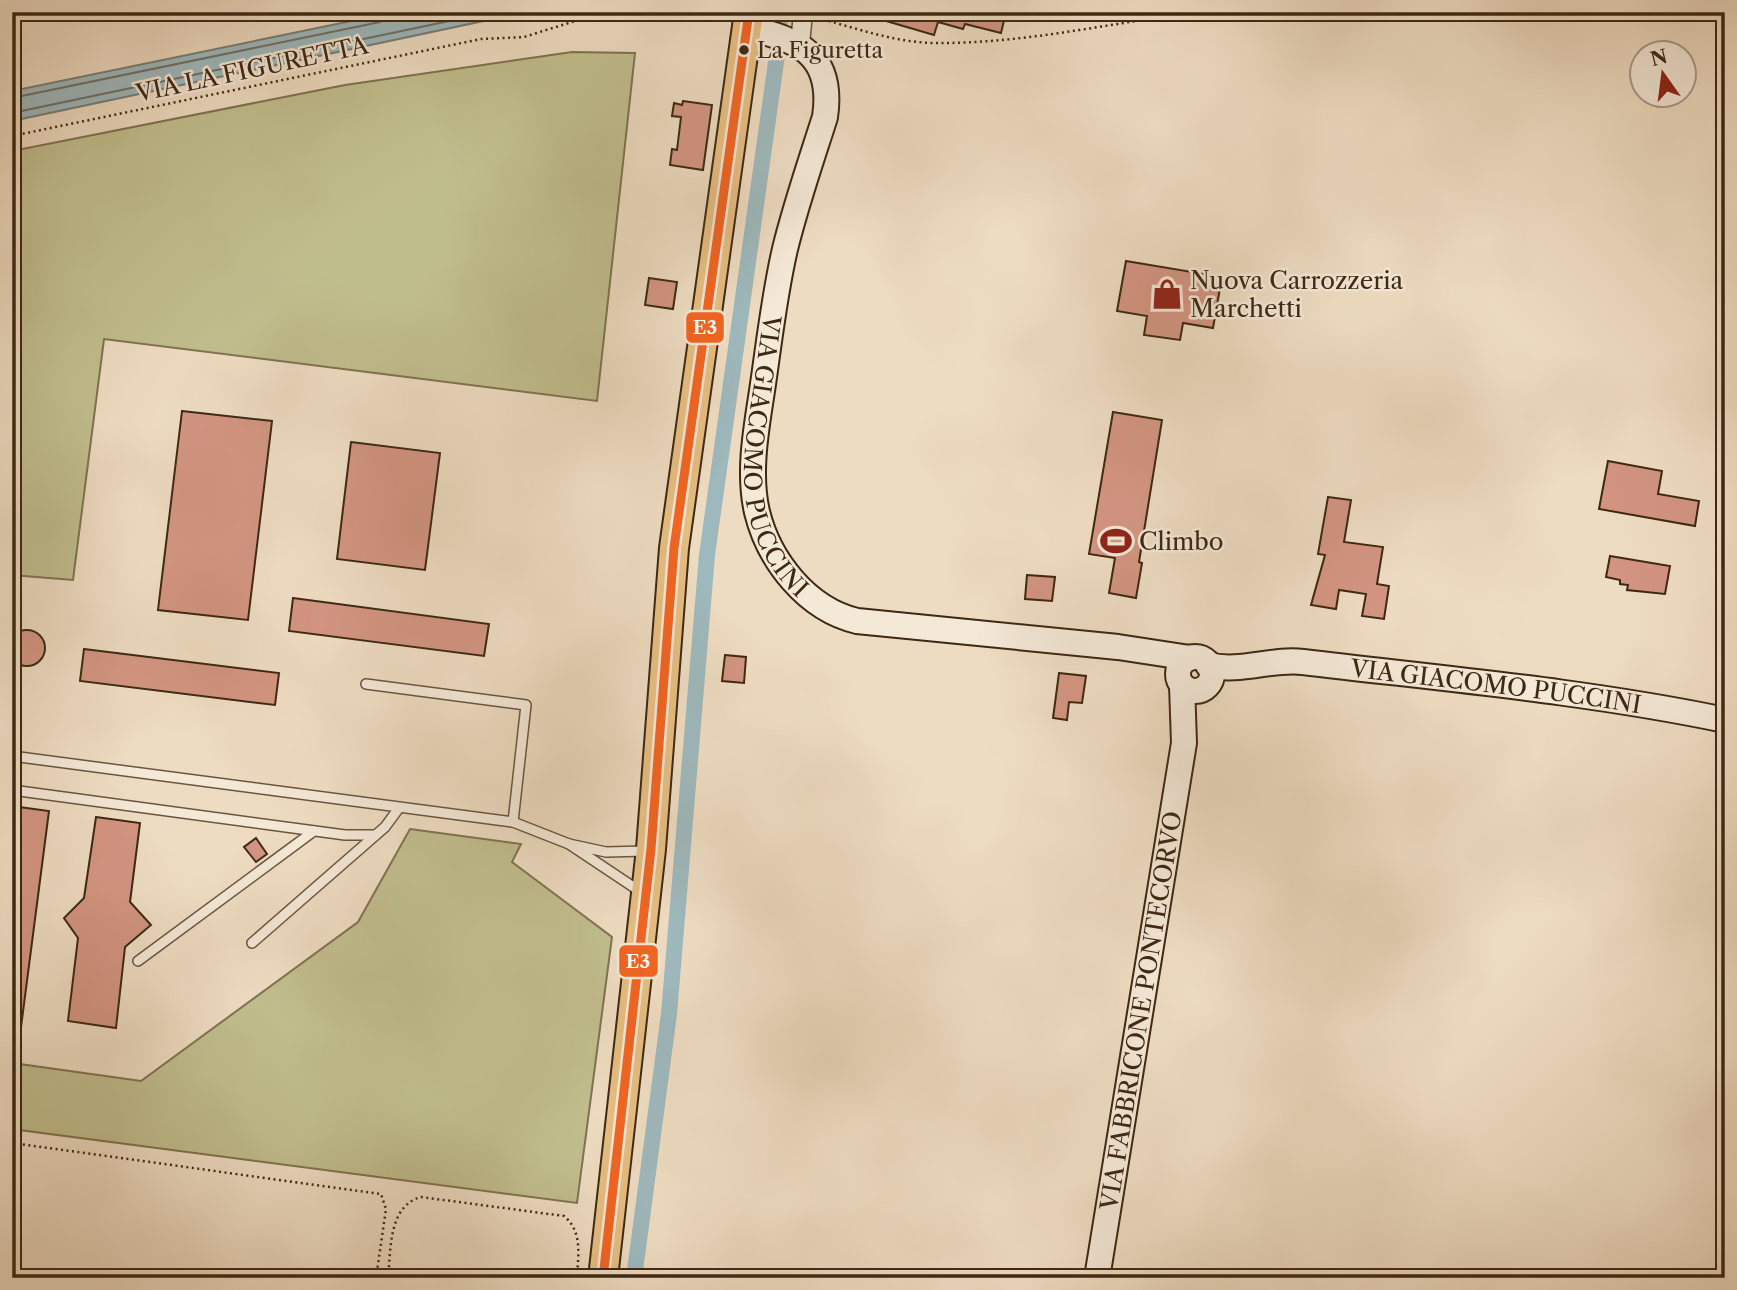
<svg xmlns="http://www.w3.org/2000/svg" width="1737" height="1290" font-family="'Libre Caslon Text',serif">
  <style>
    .green { fill: #c1be8e; stroke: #7f7350; stroke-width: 2 }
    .water { fill: #9eb9be; stroke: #777f7a; stroke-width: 2 }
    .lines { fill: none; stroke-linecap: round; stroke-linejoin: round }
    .shore { stroke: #6e7068; stroke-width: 2 }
    .canal { stroke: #9eb9be; stroke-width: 16 }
    .building { fill: #d39582; stroke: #3d2813; stroke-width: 2 }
    .lane-casing { stroke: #69553f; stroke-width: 12 }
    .street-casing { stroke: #69553f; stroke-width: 21 }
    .secondary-casing { stroke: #3d2813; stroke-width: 28 }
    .primary-casing { stroke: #3d2813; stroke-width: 32 }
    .path { stroke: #3d2813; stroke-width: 2.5; stroke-dasharray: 2 3.5; stroke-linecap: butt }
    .lane { stroke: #f4e8d7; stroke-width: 9 }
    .street { stroke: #f4e8d7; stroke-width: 18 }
    .secondary { stroke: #f4e8d7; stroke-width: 24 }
    .primary { stroke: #e7be81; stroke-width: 28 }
    .bus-1-casing { stroke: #f4e8d7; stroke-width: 14 }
    .bus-1 { stroke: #f26522; stroke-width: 9 }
    .bus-dot { fill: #3d2813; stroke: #f4e8d7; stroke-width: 2.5 }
    .labels { text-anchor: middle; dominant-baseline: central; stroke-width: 5; stroke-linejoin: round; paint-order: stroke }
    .bus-label { font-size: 22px; fill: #3d2813; stroke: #f4e8d7; text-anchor: start }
    .street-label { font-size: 24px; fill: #3d2813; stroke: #f4e8d7 }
    .poi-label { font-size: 24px; fill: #3d2813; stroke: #f4e8d7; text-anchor: start }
    .line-badge { stroke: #f4e8d7; stroke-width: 2.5 }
    .badge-label { font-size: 19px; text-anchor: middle; font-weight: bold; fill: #fff }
  </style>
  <rect width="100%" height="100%" fill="#eedcc2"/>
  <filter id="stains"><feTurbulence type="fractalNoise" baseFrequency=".00286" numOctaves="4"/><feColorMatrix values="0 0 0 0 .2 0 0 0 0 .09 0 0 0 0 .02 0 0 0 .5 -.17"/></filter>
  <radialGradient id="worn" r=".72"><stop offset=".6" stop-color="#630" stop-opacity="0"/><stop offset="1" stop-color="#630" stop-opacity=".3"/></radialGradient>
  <!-- green -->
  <g class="green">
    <polygon points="572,52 635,53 597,401 104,339 73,580 12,575 12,151 345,85"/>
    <polygon points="410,829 521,844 512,862 612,937 577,1203 12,1129 12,1063 141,1081 358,922"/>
  </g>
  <!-- water -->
  <polygon class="water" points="395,12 526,12 12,121 12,91"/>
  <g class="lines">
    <!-- shore -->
    <g class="shore">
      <polyline points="12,98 380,22 386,12"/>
      <polyline points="12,113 492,12"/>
    </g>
    <!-- canal -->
    <g class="canal">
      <polyline points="780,22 781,12"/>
      <polyline points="634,1278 669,1014 707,555 778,48"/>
    </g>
  </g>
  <!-- building -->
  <g class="building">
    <polygon points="870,12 968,12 985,17 986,12 1006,12 1001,33 965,24 963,29 938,22 934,35 869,16"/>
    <polygon points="683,101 712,105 703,170 670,165 672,149 677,150 681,117 672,116 674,103 682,105"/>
    <polygon points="1126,261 1222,277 1213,328 1183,323 1180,340 1144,335 1147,316 1117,311"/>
    <polygon points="649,278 677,282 673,309 645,305"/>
    <polygon points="182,411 272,421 248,620 158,610"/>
    <polygon points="1113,412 1162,420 1139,562 1142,563 1136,598 1109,593 1115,558 1089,554"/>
    <polygon points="351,442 440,453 425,570 337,559"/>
    <polygon points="1608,461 1662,471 1658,494 1699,501 1695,526 1599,509"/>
    <polygon points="1328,497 1351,500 1344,542 1383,547 1377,584 1389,586 1384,619 1362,616 1366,594 1339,590 1336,609 1311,605 1325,555 1318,554"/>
    <polygon points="1610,556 1670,566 1665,594 1627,590 1628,585 1620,584 1620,580 1606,577"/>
    <polygon points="1027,575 1055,577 1052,601 1025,599"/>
    <polygon points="293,598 489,624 484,656 289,631"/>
    <circle cx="27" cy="648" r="18"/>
    <polygon points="84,649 279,673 275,705 80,681"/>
    <polygon points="725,655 746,657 744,683 722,681"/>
    <polygon points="1059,673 1086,676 1082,703 1069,702 1067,720 1053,718"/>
    <polygon points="12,806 49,811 20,1035 12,1035"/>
    <polygon points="96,817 140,823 130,902 151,925 125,947 116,1028 68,1021 78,938 64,918 84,898"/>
    <polygon points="256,838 267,854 256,862 244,847"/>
  </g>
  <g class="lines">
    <defs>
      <g id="lane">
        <polyline points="366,684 526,705 513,822"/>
        <polyline points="12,756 513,822 569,844"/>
        <polyline points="12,790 345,835 373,835"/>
        <polyline points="641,892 569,844 606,852 646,851"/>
        <polyline points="252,943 385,827 399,808"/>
        <polyline points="138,961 314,831"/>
      </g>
      <polyline id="street" points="800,45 803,12"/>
      <g id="secondary">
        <path id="s1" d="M 747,28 C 800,39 834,56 825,117 C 811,161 796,204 785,249 C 774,296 769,344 762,391 C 756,430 748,473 757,512 C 769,561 807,609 857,621 L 1118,647 L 1190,658"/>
        <circle cx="1195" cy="674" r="17"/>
        <path id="s2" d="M 1208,665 C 1240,673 1272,658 1303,662 C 1445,679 1585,691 1725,720"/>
        <path id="s3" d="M 1097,1278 L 1184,743 L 1182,685"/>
      </g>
      <polyline id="primary" points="603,1278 651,849 674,548 749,12"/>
    </defs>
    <!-- lane casing -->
    <use href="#lane" class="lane-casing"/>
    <!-- street casing -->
    <use href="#street" class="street-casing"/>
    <!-- secondary casing -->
    <use href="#secondary" class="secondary-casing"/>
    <!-- primary casing -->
    <use href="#primary" class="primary-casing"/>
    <!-- path -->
    <g class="path">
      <path d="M 818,18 C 856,28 893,42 933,43 C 1020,44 1108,24 1194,12"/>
      <polyline points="12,136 481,39 524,37 591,16 727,20"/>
      <polyline points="12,1143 381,1194 386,1209 376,1278"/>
      <path d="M 388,1278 C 391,1250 388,1206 421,1197 L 564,1216 C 583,1232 578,1255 577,1278"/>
    </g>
    <!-- lane -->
    <use href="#lane" class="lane"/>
    <!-- street -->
    <use href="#street" class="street"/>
    <!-- secondary -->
    <use href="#secondary" class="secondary"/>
    <!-- primary -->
    <use href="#primary" class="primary"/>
    <defs>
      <polyline id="bus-1" points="603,1278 651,849 674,548 749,12"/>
    </defs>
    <!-- bus-1 casing -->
    <use href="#bus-1" class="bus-1-casing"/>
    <!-- bus-1 -->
    <use href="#bus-1" class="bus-1"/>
  </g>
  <!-- icons -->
  <defs>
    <symbol id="shop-bare" viewBox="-9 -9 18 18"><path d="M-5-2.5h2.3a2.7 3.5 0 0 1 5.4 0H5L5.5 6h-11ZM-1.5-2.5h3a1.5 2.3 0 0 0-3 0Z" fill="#8f2418" stroke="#f4e8d7" stroke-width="2.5" paint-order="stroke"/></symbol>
    <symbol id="stadium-bare" viewBox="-9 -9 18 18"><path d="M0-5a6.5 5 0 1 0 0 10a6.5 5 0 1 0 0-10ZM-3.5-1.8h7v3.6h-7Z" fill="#8f2418" stroke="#f4e8d7" stroke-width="2.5" paint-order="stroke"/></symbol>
  </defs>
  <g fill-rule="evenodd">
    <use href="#shop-bare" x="1145" y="272" width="44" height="44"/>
    <use href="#stadium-bare" x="1094" y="519" width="44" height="44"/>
  </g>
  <!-- markers -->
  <circle class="bus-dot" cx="744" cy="50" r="6"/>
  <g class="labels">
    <!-- bus labels -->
    <g class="bus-label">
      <text x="757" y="50">La Figuretta</text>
    </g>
    <!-- street labels -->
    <g class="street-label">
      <text transform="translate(252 69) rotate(-12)">VIA LA FIGURETTA</text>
      <text stroke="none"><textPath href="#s1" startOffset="488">VIA GIACOMO PUCCINI</textPath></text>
      <text stroke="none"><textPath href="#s2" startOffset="290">VIA GIACOMO PUCCINI</textPath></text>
      <text stroke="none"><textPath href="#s3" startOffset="271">VIA FABBRICONE PONTECORVO</textPath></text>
    </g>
    <!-- poi labels -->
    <g class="poi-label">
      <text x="1190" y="280">Nuova Carrozzeria<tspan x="1190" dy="28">Marchetti</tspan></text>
      <text x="1139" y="541">Climbo</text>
    </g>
  </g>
  <g class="line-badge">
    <rect x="685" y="311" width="40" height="33" rx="7" fill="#f26522"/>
    <rect x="618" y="944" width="41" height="34" rx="7" fill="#f26522"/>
  </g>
  <g class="badge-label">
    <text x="705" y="334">E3</text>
    <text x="638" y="968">E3</text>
  </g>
  <!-- margin -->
  <rect width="1737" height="1290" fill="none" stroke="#eedcc2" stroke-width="42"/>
  <rect x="14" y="14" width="1709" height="1262" fill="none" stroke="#3d2813" stroke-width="3.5"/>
  <rect x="21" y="21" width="1695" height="1248" fill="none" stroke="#3d2813" stroke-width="2"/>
  <!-- north arrow -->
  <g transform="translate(1663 74) rotate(346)"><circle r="33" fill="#f4e8d7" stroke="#ab9b89" stroke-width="2"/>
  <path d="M0-5L12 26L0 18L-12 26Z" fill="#8f2418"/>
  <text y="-10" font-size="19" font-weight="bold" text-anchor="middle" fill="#3d2813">N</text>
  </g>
  <rect width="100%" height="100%" filter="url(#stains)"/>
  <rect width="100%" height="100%" fill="url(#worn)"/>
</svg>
